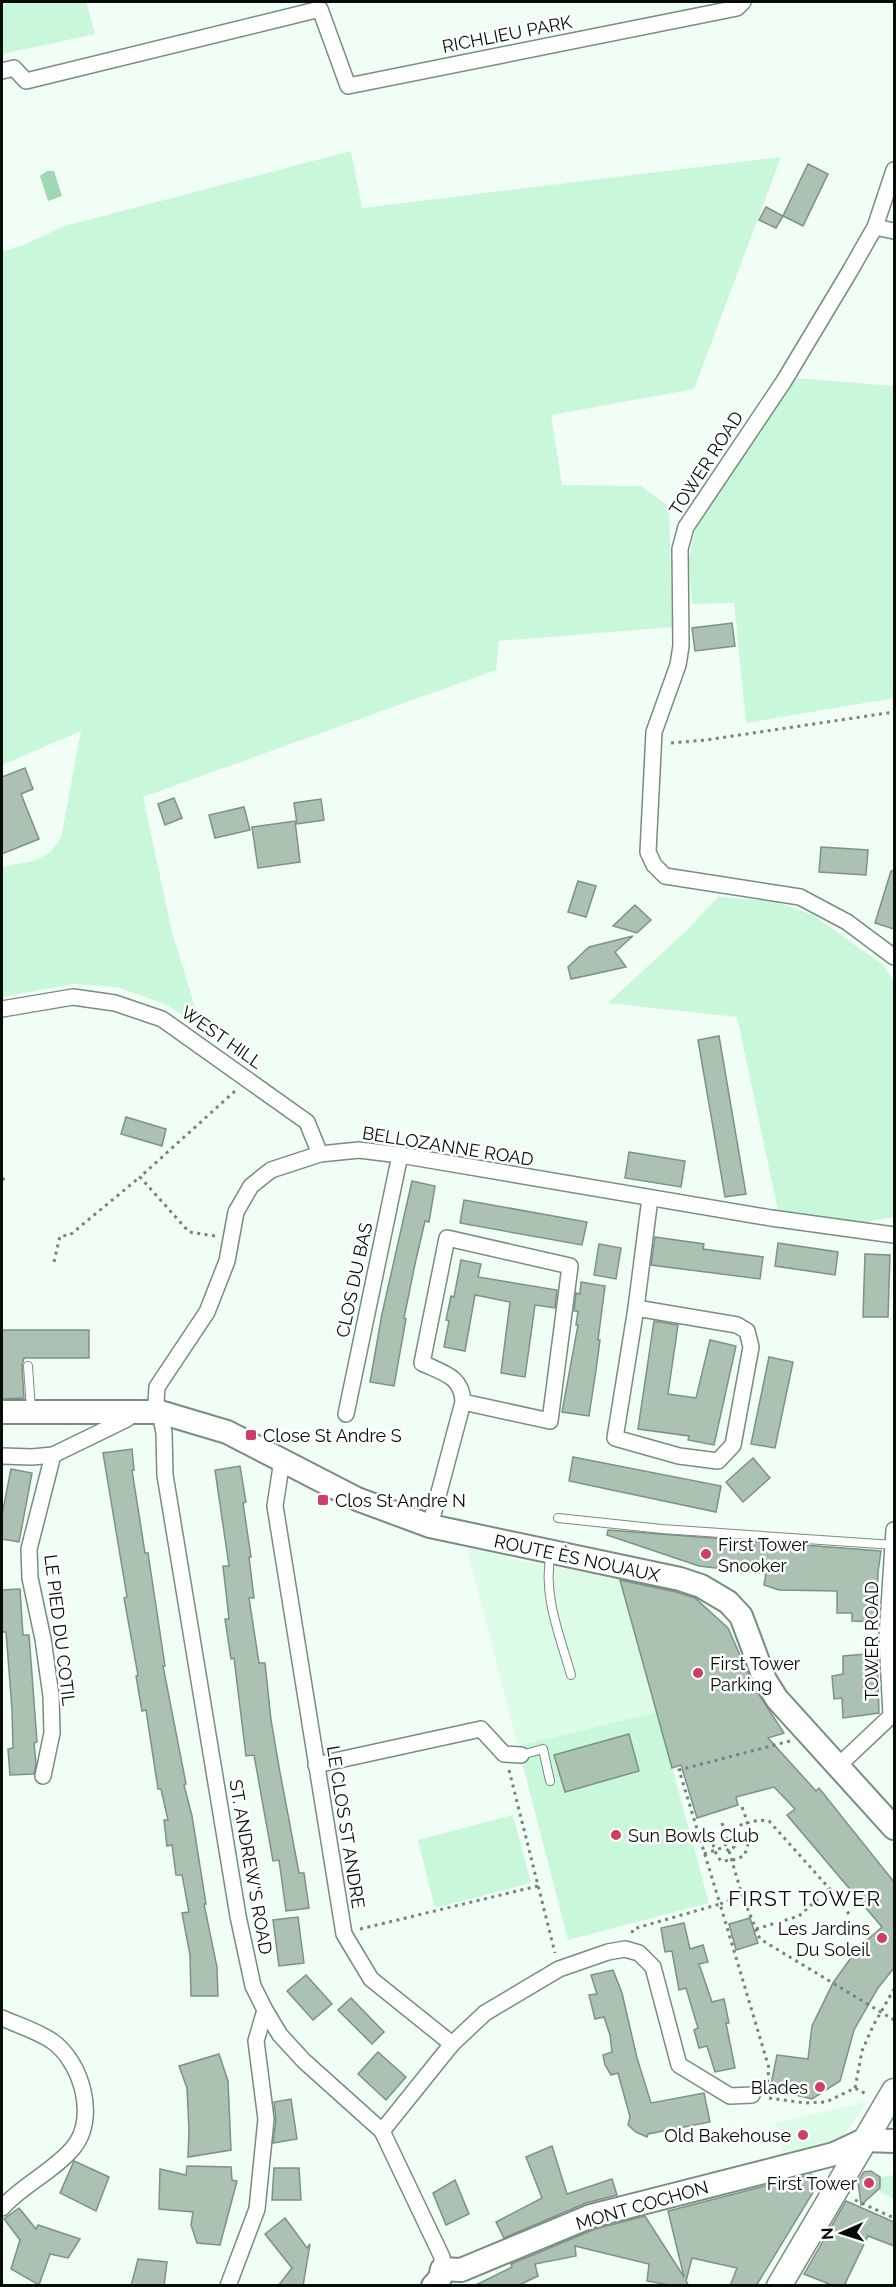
<svg xmlns="http://www.w3.org/2000/svg" width="896" height="2287" font-family="Raleway,sans-serif">
  <style>
    .built { fill: #ddfce8 }
    .green { fill: #c8f7d9 }
    .water { fill: #a1d6b5 }
    .building { fill: #abc2b3; stroke: #7c9284; stroke-width: 1.5 }
    .lines { fill: none; stroke-linecap: round; stroke-linejoin: round }
    .lane-casing { stroke: #778d7f; stroke-width: 10 }
    .street-casing { stroke: #778d7f; stroke-width: 18 }
    .secondary-casing { stroke: #778d7f; stroke-width: 26 }
    .primary-casing { stroke: #778d7f; stroke-width: 27 }
    .path { stroke: #78827c; stroke-width: 3; stroke-dasharray: 3 4.5; stroke-linecap: butt }
    .lane { stroke: #fff; stroke-width: 8 }
    .street { stroke: #fff; stroke-width: 15 }
    .secondary { stroke: #fff; stroke-width: 22 }
    .primary { stroke: #fff; stroke-width: 24 }
    .poi-dot { fill: #cd3f69; stroke: #fff; stroke-width: 2 }
    .labels { text-anchor: middle; dominant-baseline: central; stroke-width: 5; stroke-linejoin: round; paint-order: stroke }
    .street-label { font-size: 18px; fill: #060d09; stroke: #fff }
    .poi-label { font-size: 18px; fill: #060d09; stroke: #fff; text-anchor: start }
    .quarter-label { font-size: 21px; letter-spacing: 1.5px; fill: #060d09; stroke: #fff }
  </style>
  <rect width="100%" height="100%" fill="#f0fef5"/>
  <!-- built -->
  <g class="built">
    <polygon points="467,1548 548,1567 619,1576 657,1712 518,1746"/>
    <polygon points="866,2102 844,2136 835,2141 784,2157 775,2123"/>
  </g>
  <!-- green -->
  <g class="green">
    <polygon points="2,2 86,2 95,34 2,54"/>
    <polygon points="351,151 362,208 781,157 694,389 551,415 562,485 641,486 669,507 672,627 499,641 496,670 143,797 172,932 201,1027 165,1004 117,987 73,984 2,997 2,867 33,861 50,853 61,838 81,731 2,765 2,251 21,246 65,226"/>
    <polygon points="795,378 894,386 894,698 746,723 734,603 692,604 689,559 696,527"/>
    <polygon points="718,897 773,901 813,915 883,965 894,982 894,1217 858,1223 778,1210 737,1017 608,1003 686,931"/>
    <polygon points="657,1712 709,1903 568,1940 518,1746"/>
    <polygon points="513,1815 531,1883 435,1908 418,1840"/>
    <polygon points="894,2175 894,2199 879,2191 881,2185 880,2177"/>
  </g>
  <!-- water -->
  <polygon class="water" points="47,171 54,171 62,196 48,201 40,176"/>
  <!-- building -->
  <g class="building">
    <polygon points="808,164 828,174 803,226 783,216"/>
    <polygon points="766,207 783,216 776,228 759,220"/>
    <polygon points="732,623 735,646 695,651 692,628"/>
    <polygon points="25,768 33,789 21,794 39,839 2,854 2,777"/>
    <polygon points="174,798 182,818 165,825 158,804"/>
    <polygon points="321,799 324,820 297,824 294,803"/>
    <polygon points="244,807 250,830 215,838 209,815"/>
    <polygon points="295,821 300,862 258,868 252,827"/>
    <polygon points="821,847 868,850 866,875 819,872"/>
    <polygon points="891,871 894,871 894,929 875,923"/>
    <polygon points="578,881 596,886 586,917 568,912"/>
    <polygon points="635,905 651,920 637,933 613,926"/>
    <polygon points="633,936 615,952 626,967 571,979 568,967 589,947"/>
    <polygon points="719,1036 746,1194 725,1197 698,1040"/>
    <polygon points="126,1117 166,1129 162,1146 121,1134"/>
    <polygon points="629,1152 685,1161 681,1187 625,1178"/>
    <polygon points="412,1181 435,1186 429,1222 425,1221 415,1264 404,1318 406,1319 394,1386 370,1382 382,1314"/>
    <polygon points="464,1200 587,1222 582,1245 460,1223"/>
    <polygon points="655,1237 704,1244 703,1249 763,1257 760,1279 651,1265"/>
    <polygon points="778,1243 838,1252 835,1275 775,1266"/>
    <polygon points="599,1244 621,1248 616,1279 594,1275"/>
    <polygon points="865,1254 890,1255 888,1317 863,1317"/>
    <polygon points="461,1260 481,1264 478,1277 557,1290 555,1308 535,1305 525,1377 501,1373 510,1302 475,1295 465,1351 444,1347 449,1321 446,1320 451,1296 454,1297"/>
    <polygon points="581,1282 605,1286 598,1340 600,1340 596,1370 589,1416 562,1412 578,1325 576,1325 578,1311 574,1311 576,1293 580,1294"/>
    <polygon points="654,1321 678,1325 668,1394 696,1398 710,1340 736,1346 714,1445 688,1440 689,1436 638,1429"/>
    <polygon points="2,1330 89,1330 89,1358 24,1358 22,1366 24,1398 2,1399"/>
    <polygon points="769,1357 793,1362 775,1448 751,1444"/>
    <polygon points="132,1449 134,1470 132,1470 145,1553 148,1553 165,1666 163,1666 186,1784 184,1785 192,1816 206,1904 204,1904 217,1967 218,1996 191,1996 190,1955 182,1913 189,1912 182,1875 176,1875 172,1845 167,1846 164,1820 168,1820 161,1789 158,1789 146,1710 142,1711 136,1676 138,1675 124,1598 127,1597 103,1453"/>
    <polygon points="573,1457 721,1486 716,1512 569,1481"/>
    <polygon points="753,1458 770,1478 743,1502 726,1482"/>
    <polygon points="240,1466 246,1502 243,1503 251,1557 249,1557 254,1598 249,1598 259,1663 265,1663 271,1720 279,1767 299,1873 304,1873 309,1908 286,1911 279,1860 273,1861 254,1755 246,1756 234,1658 231,1659 225,1619 229,1619 223,1566 229,1566 215,1470"/>
    <polygon points="11,1469 32,1473 19,1542 2,1539 2,1515"/>
    <polygon points="608,1530 881,1551 878,1572 876,1622 852,1621 852,1613 837,1613 837,1591 779,1590 764,1585 766,1574 699,1566 607,1535"/>
    <polygon points="620,1580 676,1592 695,1598 728,1628 754,1687 784,1733 768,1738 816,1791 819,1788 894,1882 894,1968 878,1988 854,2030 840,2081 812,2099 770,2089 777,2055 808,2059 812,2026 833,1983 858,1948 882,1927 787,1815 795,1809 774,1787 736,1797 738,1805 697,1818 681,1765 672,1768"/>
    <polygon points="20,1589 23,1635 29,1635 37,1742 34,1743 36,1764 34,1774 10,1775 8,1749 13,1748 12,1709 6,1632 2,1632 2,1590"/>
    <polygon points="877,1653 879,1713 843,1718 842,1698 834,1699 832,1676 843,1674 843,1656"/>
    <polygon points="629,1734 639,1771 565,1792 554,1755"/>
    <polygon points="298,1917 304,1963 279,1966 273,1920"/>
    <polygon points="750,1918 758,1943 736,1950 729,1924"/>
    <polygon points="684,1923 690,1949 703,1945 708,1962 699,1964 712,2002 724,1999 729,2023 726,2023 735,2068 715,2072 707,2046 699,2048 694,2030 698,2028 686,1988 679,1990 672,1951 665,1952 661,1928"/>
    <polygon points="613,1970 622,1993 637,2058 651,2103 704,2093 710,2122 648,2134 647,2137 636,2132 628,2125 630,2117 618,2073 611,2075 605,2065 603,2055 612,2052 610,2035 604,2017 595,2019 589,1995 597,1994 591,1975"/>
    <polygon points="306,1975 332,2004 313,2020 287,1991"/>
    <polygon points="351,1998 384,2032 372,2044 338,2010"/>
    <polygon points="378,2052 406,2077 386,2100 358,2074"/>
    <polygon points="219,2054 228,2081 231,2150 188,2157 189,2130 187,2088 179,2066"/>
    <polygon points="291,2099 297,2139 273,2143 276,2120 274,2102"/>
    <polygon points="552,2146 567,2194 612,2179 617,2195 586,2203 504,2238 496,2222 542,2198 526,2157"/>
    <polygon points="74,2161 109,2177 96,2211 60,2193"/>
    <polygon points="187,2166 231,2167 232,2180 237,2181 220,2245 197,2243 191,2225 193,2212 159,2209 160,2169 186,2175"/>
    <polygon points="274,2168 299,2168 301,2200 272,2200"/>
    <polygon points="871,2171 880,2177 880,2188 861,2205 858,2181 864,2172"/>
    <polygon points="811,2174 820,2181 756,2286 730,2286 737,2268 692,2258 686,2281 689,2286 675,2286 647,2281 649,2264 575,2246 576,2256 535,2264 538,2276 517,2286 474,2286 512,2267 511,2264 595,2229 645,2216 684,2277 668,2211"/>
    <polygon points="455,2180 469,2214 446,2225 433,2193"/>
    <polygon points="846,2201 894,2222 894,2246 868,2236 844,2286 834,2286 804,2274"/>
    <polygon points="19,2208 36,2229 38,2225 80,2239 68,2258 50,2254 39,2285 11,2269 20,2240 4,2219"/>
    <polygon points="285,2218 307,2248 310,2244 303,2286 278,2286 292,2268 265,2234"/>
    <polygon points="138,2259 167,2262 164,2286 131,2286"/>
  </g>
  <g class="lines">
    <defs>
      <g id="lane">
        <polyline points="28,1366 31,1409"/>
        <polyline points="558,1518 662,1529 894,1545"/>
        <path d="M 551,1553 C 542,1594 560,1636 571,1675"/>
        <polyline points="521,1755 543,1749 550,1781"/>
      </g>
      <g id="street">
        <polyline points="2,71 14,68 26,81 320,9 348,86 737,8 743,2"/>
        <polyline points="894,170 875,227 850,271 784,381 686,527 680,549 681,646 678,665 654,732 648,852 654,865 665,876 800,897 847,922 894,957"/>
        <polyline points="875,227 894,231"/>
        <polyline points="2,1009 73,997 115,1003 162,1019 307,1122 320,1154"/>
        <polyline points="636,1308 615,1438 679,1456 718,1461 733,1445 751,1347 747,1331 737,1325 636,1308 650,1198"/>
        <polyline points="346,1414 400,1155"/>
        <polyline points="2,1456 32,1457 53,1455 127,1419 130,1412"/>
        <polyline points="282,1460 275,1506 344,1934 371,1979 452,2044 382,2131"/>
        <path d="M 430,1526 L 463,1402 C 462,1376 443,1373 422,1363 L 447,1238 L 570,1266 L 550,1421 L 463,1402"/>
        <polyline points="316,1765 481,1729 504,1754 521,1755"/>
        <polyline points="838,1766 891,1716 887,1637 894,1530"/>
        <polyline points="43,1776 52,1733 51,1696 43,1639 30,1578 29,1549 53,1455"/>
        <path d="M 2,2018 C 18,2025 37,2031 52,2041 C 82,2062 98,2119 73,2148 C 54,2171 21,2186 2,2208"/>
        <polyline points="452,2044 485,2013 559,1969 608,1952 625,1949 639,1953 653,1967 679,2065 730,2096 752,2095"/>
        <polyline points="442,2269 442,2257 382,2131 304,2061 280,2035 265,2010 253,1986 238,1916 165,1475 164,1433 160,1412 156,1402 157,1387 207,1312 227,1261 236,1212 251,1186 271,1170 320,1154 359,1150 400,1155 771,1218 894,1235"/>
        <polyline points="228,2286 257,2209 266,2119 256,2041 265,2010"/>
      </g>
      <g id="secondary">
        <polyline points="2,1412 160,1412 227,1432 357,1499 430,1526 680,1579 701,1586 728,1602 741,1616 765,1680 777,1699 894,1828"/>
        <polyline points="433,2286 440,2278 442,2269 461,2270 591,2216 834,2154 864,2140 894,2141"/>
      </g>
      <polyline id="primary" points="779,2286 894,2091"/>
    </defs>
    <!-- lane casing -->
    <use href="#lane" class="lane-casing"/>
    <!-- street casing -->
    <use href="#street" class="street-casing"/>
    <!-- secondary casing -->
    <use href="#secondary" class="secondary-casing"/>
    <!-- primary casing -->
    <use href="#primary" class="primary-casing"/>
    <!-- path -->
    <g class="path">
      <polyline points="671,743 706,740 894,712"/>
      <polyline points="2,1180 7,1176"/>
      <polyline points="215,1236 189,1232 140,1177 235,1091"/>
      <polyline points="54,1262 60,1236 70,1235 140,1177"/>
      <polyline points="790,1741 679,1770 720,1904 742,1895 760,1939 894,2020"/>
      <polyline points="509,1770 555,1953"/>
      <path d="M 742,1807 C 749,1825 752,1837 744,1856 L 733,1860 L 721,1861 C 706,1841 714,1833 735,1827 C 747,1823 756,1819 769,1821 L 829,1888 L 849,1914"/>
      <polyline points="722,1823 728,1841 734,1841 734,1847 729,1851 724,1847 728,1841"/>
      <polyline points="734,1841 750,1839"/>
      <polyline points="729,1851 742,1895"/>
      <polyline points="704,1854 724,1847"/>
      <polyline points="360,1929 538,1886"/>
      <polyline points="756,1929 799,1916 829,1889"/>
      <polyline points="632,1933 633,1929 720,1904 769,2068 767,2086"/>
      <polyline points="855,2088 862,2051 873,2026 894,1989"/>
      <polyline points="769,2098 805,2103 826,2102 855,2088 868,2095"/>
      <polyline points="855,2200 894,2218"/>
    </g>
    <!-- lane -->
    <use href="#lane" class="lane"/>
    <!-- street -->
    <use href="#street" class="street"/>
    <!-- secondary -->
    <use href="#secondary" class="secondary"/>
    <!-- primary -->
    <use href="#primary" class="primary"/>
  </g>
  <!-- markers -->
  <g class="poi-dot">
    <rect x="245" y="1429" width="12" height="12" rx="3"/>
    <rect x="317" y="1494" width="12" height="12" rx="3"/>
    <circle cx="706" cy="1554" r="6"/>
    <circle cx="698" cy="1673" r="6"/>
    <circle cx="616" cy="1835" r="6"/>
    <circle cx="882" cy="1938" r="6"/>
    <circle cx="820" cy="2087" r="6"/>
    <circle cx="803" cy="2135" r="6"/>
    <circle cx="869" cy="2183" r="6"/>
  </g>
  <g class="labels">
    <!-- street labels -->
    <g class="street-label">
      <text transform="translate(507 34) rotate(-11)">RICHLIEU PARK</text>
      <text transform="translate(706 463) rotate(-57)">TOWER ROAD</text>
      <text transform="translate(222 1037) rotate(35)">WEST HILL</text>
      <text transform="translate(448 1146) rotate(9)">BELLOZANNE ROAD</text>
      <text transform="translate(354 1280) rotate(-78)">CLOS DU BAS</text>
      <text transform="translate(577 1558) rotate(12)">ROUTE ÈS NOUAUX</text>
      <text transform="translate(60 1630) rotate(83)">LE PIED DU COTIL</text>
      <text transform="translate(871 1641) rotate(-90)">TOWER ROAD</text>
      <text transform="translate(346 1827) rotate(81)">LE CLOS ST ANDRE</text>
      <text transform="translate(251 1867) rotate(80)">ST. ANDREW'S ROAD</text>
      <text transform="translate(642 2205) rotate(-16)">MONT COCHON</text>
    </g>
    <!-- poi labels -->
    <g class="poi-label">
      <text x="263" y="1435">Close St Andre S</text>
      <text x="335" y="1500">Clos St Andre N</text>
      <text x="718" y="1544">First Tower<tspan x="718" dy="21">Snooker</tspan></text>
      <text x="710" y="1663">First Tower<tspan x="710" dy="21">Parking</tspan></text>
      <text x="628" y="1835">Sun Bowls Club</text>
      <text x="870" y="1928" text-anchor="end">Les Jardins<tspan x="870" dy="21">Du Soleil</tspan></text>
      <text x="808" y="2087" text-anchor="end">Blades</text>
      <text x="791" y="2135" text-anchor="end">Old Bakehouse</text>
      <text x="857" y="2183" text-anchor="end">First Tower</text>
    </g>
    <!-- quarter labels -->
    <g class="quarter-label">
      <text x="805" y="1898">FIRST TOWER</text>
    </g>
  </g>
  <!-- border -->
  <rect width="896" height="2287" fill="none" stroke="#060d09" stroke-width="6"/>
  <!-- north arrow -->
  <g transform="translate(842 2233) rotate(267)" stroke="#ffffff" stroke-width="4.5" paint-order="stroke">
  <path d="M0-4.5L10 22L0 15L-10 22Z" fill="#060d09"/>
  <text y="-9" font-size="16" font-weight="bold" text-anchor="middle" fill="#060d09">N</text>
  </g>
</svg>
